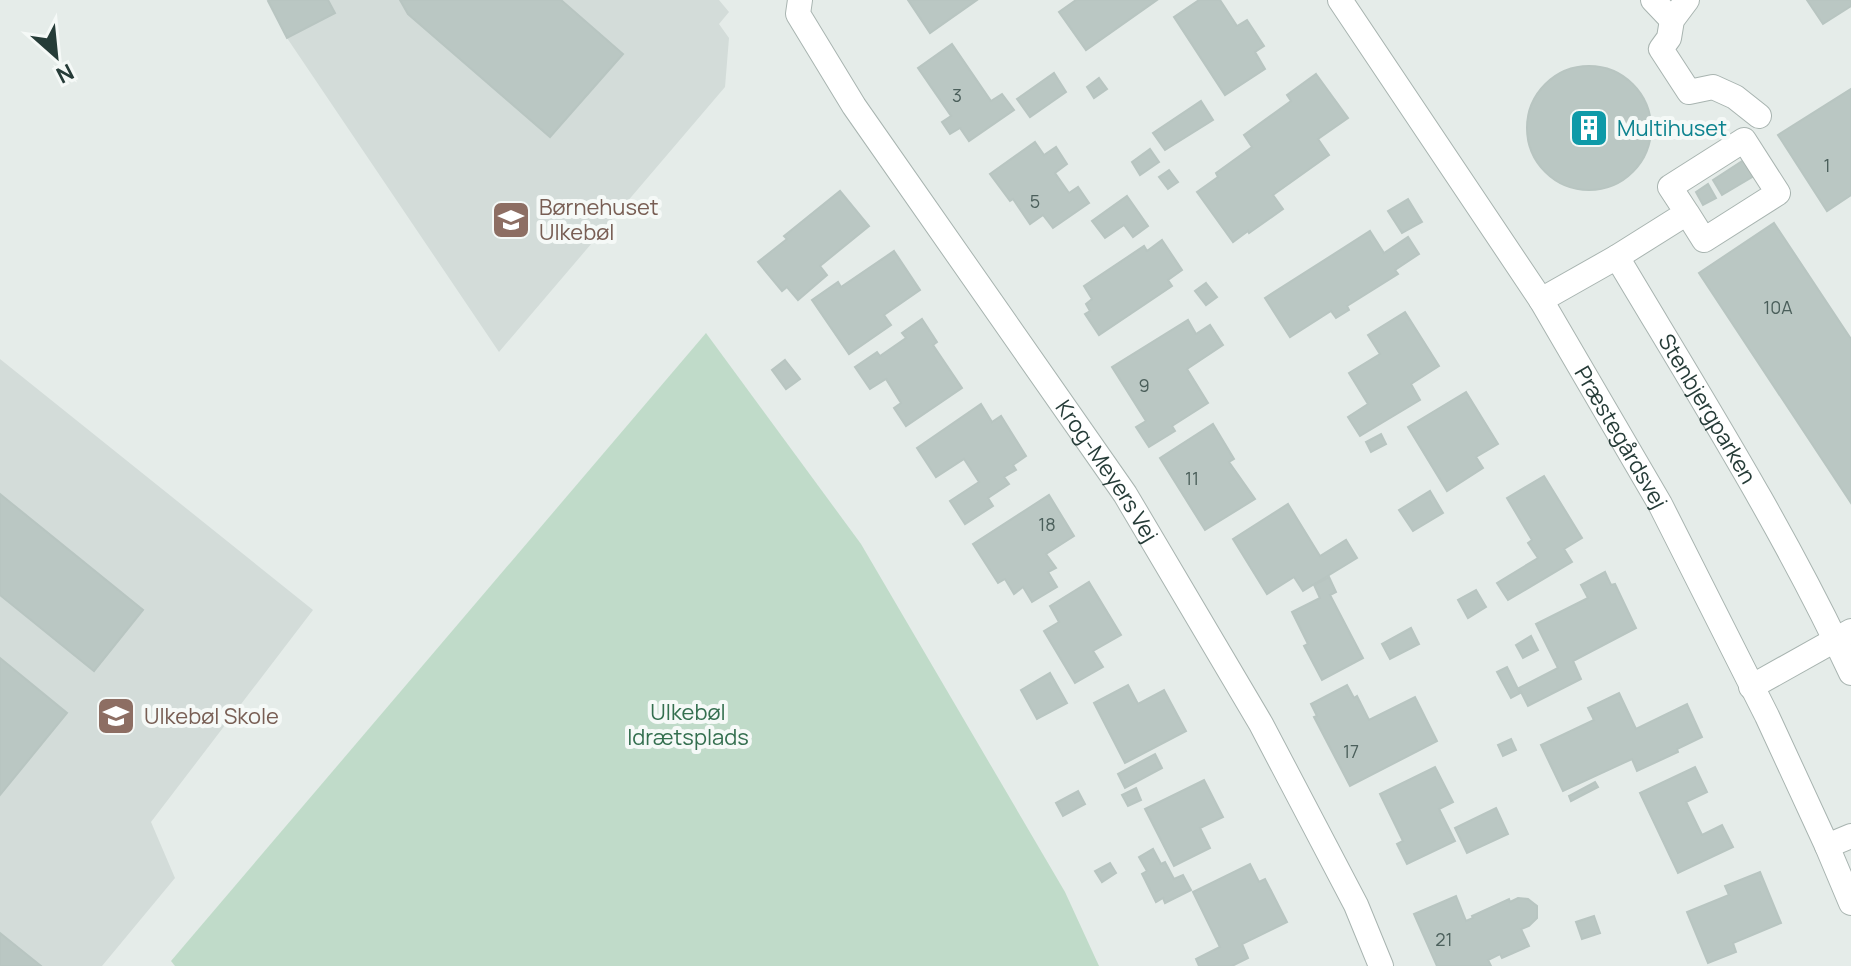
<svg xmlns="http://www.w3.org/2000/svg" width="1851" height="966" font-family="Manrope,sans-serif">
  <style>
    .built { fill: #d3dcd9 }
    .green { fill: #c0dbc9 }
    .building { fill: #bac7c3; stroke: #b8c5c1; stroke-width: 2 }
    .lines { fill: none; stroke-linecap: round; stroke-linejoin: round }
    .minor-casing { stroke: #a8b4b0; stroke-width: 26 }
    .minor { stroke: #fff; stroke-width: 24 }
    .labels { text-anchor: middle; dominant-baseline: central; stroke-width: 8; stroke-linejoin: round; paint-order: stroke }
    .number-label { font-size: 18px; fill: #4b5f5b }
    .culture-label { font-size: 22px; fill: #0d838f; stroke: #f5f9f7; text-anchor: start }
    .education-label { font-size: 22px; fill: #785e54; stroke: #f5f9f7; text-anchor: start }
    .street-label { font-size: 22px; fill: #263c38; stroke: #f5f9f7 }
    .park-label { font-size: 22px; fill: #346f4f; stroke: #f5f9f7 }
  </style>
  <rect width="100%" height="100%" fill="#e5ece9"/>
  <!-- built -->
  <g class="built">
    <polygon points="269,0 719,0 729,12 719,24 729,38 725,87 499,352 287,38"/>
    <polygon points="0,359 313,610 151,822 175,878 102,966 0,966"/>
  </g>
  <!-- green -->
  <polygon class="green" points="706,333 861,544 1065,892 1099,966 175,966 171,961"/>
  <!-- building -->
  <g class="building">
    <polygon points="270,0 328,0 335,13 287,38 268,1"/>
    <polygon points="400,0 561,0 623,54 550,137 408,14"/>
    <polygon points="908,0 977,0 930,33"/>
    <polygon points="1076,0 1157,0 1086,50 1059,12"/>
    <polygon points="1199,0 1220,0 1237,26 1247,20 1264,46 1255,52 1265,69 1225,95 1174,17"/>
    <polygon points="1807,0 1851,0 1851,6 1823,24"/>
    <polygon points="952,44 991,101 1002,94 1014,110 969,141 960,128 950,134 942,122 951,116 918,68"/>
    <circle cx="1589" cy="128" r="62"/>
    <polygon points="1054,73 1066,92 1030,117 1017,99"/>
    <polygon points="1316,74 1348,118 1318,139 1329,155 1273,195 1283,209 1249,233 1248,231 1233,242 1197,192 1218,177 1216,173 1252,147 1244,135 1291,101 1287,95"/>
    <polygon points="1099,78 1107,89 1094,98 1087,87"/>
    <polygon points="1851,89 1851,195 1827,211 1778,135"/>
    <polygon points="1201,101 1213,120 1165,150 1153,133"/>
    <polygon points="1035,142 1044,155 1056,147 1067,164 1055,173 1069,193 1078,187 1089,203 1053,228 1043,215 1030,224 1013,199 1010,201 990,174"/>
    <polygon points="1150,149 1159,162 1140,175 1132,162"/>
    <polygon points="1744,160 1754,176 1722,195 1713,180"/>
    <polygon points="1169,170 1178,182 1168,189 1159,177"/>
    <polygon points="1708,184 1716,198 1703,205 1696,192"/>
    <polygon points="840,191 869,226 820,266 827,275 798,300 787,287 782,291 758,262 787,239 784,236"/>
    <polygon points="1127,196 1148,226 1133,237 1124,225 1105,238 1092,221"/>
    <polygon points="1408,199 1422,222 1402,233 1388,211"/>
    <polygon points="1774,223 1851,339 1851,503 1699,273"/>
    <polygon points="1370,231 1384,253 1408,237 1419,254 1395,270 1398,274 1347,306 1349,310 1336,318 1331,311 1290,337 1265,298"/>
    <polygon points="1162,240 1182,270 1168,280 1172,286 1099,335 1085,314 1090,311 1086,304 1092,299 1084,286 1144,246 1147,251"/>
    <polygon points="894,251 920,290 884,315 891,325 849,354 812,300 838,282 841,287"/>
    <polygon points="1206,283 1217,297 1206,305 1195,291"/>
    <polygon points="1405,312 1439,366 1411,384 1420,400 1360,436 1348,417 1368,404 1349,373 1380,354 1368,335"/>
    <polygon points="922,319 937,342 933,345 962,388 906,426 894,408 901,403 886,379 870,389 855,367 877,352 880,356 906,338 902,333"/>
    <polygon points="1188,320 1196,334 1210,325 1223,345 1187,369 1208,403 1172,426 1175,431 1149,447 1136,427 1146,421 1112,367"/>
    <polygon points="785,360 800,379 786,389 772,370"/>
    <polygon points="1466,392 1498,444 1476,457 1483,468 1447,491 1408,427"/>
    <polygon points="981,404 992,422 1001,416 1026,456 1013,465 1016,470 1004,477 1009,484 988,498 993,506 965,524 950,501 979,482 964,459 936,477 917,448"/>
    <polygon points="1213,424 1234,459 1229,462 1255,499 1205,530 1160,458"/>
    <polygon points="1381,434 1386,444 1371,452 1366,442"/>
    <polygon points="1544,476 1582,538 1564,549 1572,562 1508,600 1497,583 1538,558 1528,543 1532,540 1507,498"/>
    <polygon points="1430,491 1443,513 1413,531 1399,510"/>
    <polygon points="0,494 143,610 94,671 0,595"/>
    <polygon points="1049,495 1074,536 1046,554 1056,568 1048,572 1057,587 1032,602 1023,587 1014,594 1005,579 998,583 973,544"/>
    <polygon points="1288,504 1320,556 1346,540 1357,558 1303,591 1294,577 1267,594 1233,539"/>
    <polygon points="1605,572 1611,585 1615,584 1636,628 1573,661 1581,679 1528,706 1519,688 1558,668 1536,624 1588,598 1581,585"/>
    <polygon points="1329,577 1336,592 1330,595 1363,658 1322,680 1304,646 1308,644 1292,612 1320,598 1314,585"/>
    <polygon points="1089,582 1121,635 1093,651 1103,667 1075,683 1044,631 1059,622 1050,606"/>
    <polygon points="1476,590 1486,607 1468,618 1458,600"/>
    <polygon points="1411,628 1419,644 1390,659 1382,644"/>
    <polygon points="1531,636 1538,650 1523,658 1516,645"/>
    <polygon points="0,658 67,713 0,795"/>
    <polygon points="1507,667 1520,693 1511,698 1497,672"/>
    <polygon points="1050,673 1067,703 1037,719 1021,690"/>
    <polygon points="1128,685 1138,704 1164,690 1186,731 1125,763 1094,703"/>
    <polygon points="1347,685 1354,698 1357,696 1369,720 1415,697 1437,741 1350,786 1314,717 1317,716 1311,704"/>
    <polygon points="1619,693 1636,729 1687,704 1702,737 1677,749 1678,752 1637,771 1632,759 1563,791 1541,745 1594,720 1588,708"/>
    <polygon points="1511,739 1516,750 1503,756 1498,745"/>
    <polygon points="1155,754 1162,768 1125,788 1118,774"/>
    <polygon points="1435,767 1453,802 1439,809 1455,841 1407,864 1397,844 1403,841 1380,794"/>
    <polygon points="1695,767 1707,792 1686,802 1702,835 1722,825 1733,847 1678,873 1640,793"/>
    <polygon points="1204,780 1223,817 1200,828 1210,848 1174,866 1145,809"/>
    <polygon points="1595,782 1598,787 1571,801 1569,796"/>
    <polygon points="1136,788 1141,800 1128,806 1122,795"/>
    <polygon points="1078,791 1085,804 1063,816 1056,803"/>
    <polygon points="1496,808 1508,834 1467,853 1455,828"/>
    <polygon points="1153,849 1161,864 1165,862 1174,879 1183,875 1191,890 1165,903 1163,898 1156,902 1142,874 1147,871 1139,857"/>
    <polygon points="1110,863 1116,873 1102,882 1095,871"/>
    <polygon points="1250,864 1259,882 1265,879 1287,922 1242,944 1248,958 1232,966 1199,966 1196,959 1220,947 1193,892"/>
    <polygon points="1760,872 1781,923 1733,943 1736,952 1708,963 1687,912 1729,895 1725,886"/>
    <polygon points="1456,896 1466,921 1473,918 1472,916 1509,899 1510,902 1518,898 1528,899 1537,906 1537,918 1529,926 1521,929 1529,946 1502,958 1500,954 1488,960 1491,966 1437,966 1414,914"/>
    <polygon points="1594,916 1600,933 1582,939 1576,922"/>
    <polygon points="0,933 41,966 0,966"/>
  </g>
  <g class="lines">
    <defs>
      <g id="minor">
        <path id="s1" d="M 800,0 L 798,14 L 854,106 L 1125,494 L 1261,724 L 1356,905 L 1381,966"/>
        <path id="s2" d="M 1340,0 L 1541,300 L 1660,504 L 1767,716 L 1827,846 L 1851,903"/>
        <polyline points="1653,0 1672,20"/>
        <polyline points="1687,0 1672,20 1669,38 1661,49 1689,92 1713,87 1735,97 1759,116"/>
        <polyline points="1617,257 1687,213 1670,187 1744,140 1778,193 1704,240 1687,213"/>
        <path id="s3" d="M 1541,300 L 1617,257 C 1698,393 1784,529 1851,673"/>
        <polyline points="1751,687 1851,631"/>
        <polyline points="1827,846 1851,836"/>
      </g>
    </defs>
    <!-- minor casing -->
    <use href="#minor" class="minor-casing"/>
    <!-- minor -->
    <use href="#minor" class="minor"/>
  </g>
  <!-- icons -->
  <defs>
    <symbol id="building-square" viewBox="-11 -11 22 22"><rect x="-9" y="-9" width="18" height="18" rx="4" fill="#0f9aa8" stroke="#f5f9f7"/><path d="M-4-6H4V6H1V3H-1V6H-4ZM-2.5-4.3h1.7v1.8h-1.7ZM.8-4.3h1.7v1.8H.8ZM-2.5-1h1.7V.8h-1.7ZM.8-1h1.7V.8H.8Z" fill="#fff"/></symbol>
    <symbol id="school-square" viewBox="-11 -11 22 22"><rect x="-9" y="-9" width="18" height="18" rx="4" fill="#8d6e63" stroke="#f5f9f7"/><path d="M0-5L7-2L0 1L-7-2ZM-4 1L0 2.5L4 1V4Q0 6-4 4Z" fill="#fff"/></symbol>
  </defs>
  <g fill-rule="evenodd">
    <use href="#building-square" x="1567" y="106" width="44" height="44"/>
    <use href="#school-square" x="489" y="198" width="44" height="44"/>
    <use href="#school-square" x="94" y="694" width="44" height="44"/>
  </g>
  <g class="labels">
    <!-- number labels -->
    <g class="number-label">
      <text x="957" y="95">3</text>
      <text x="1827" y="165">1</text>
      <text x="1035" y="201">5</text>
      <text x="1778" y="307">10A</text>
      <text x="1144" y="385">9</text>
      <text x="1192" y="478">11</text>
      <text x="1047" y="524">18</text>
      <text x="1351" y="751">17</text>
      <text x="1444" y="939">21</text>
    </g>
    <!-- culture labels -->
    <g class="culture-label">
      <text x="1617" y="128">Multihuset</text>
    </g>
    <!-- education labels -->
    <g class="education-label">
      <text x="539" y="207">Børnehuset<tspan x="539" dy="25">Ulkebøl</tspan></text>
      <text x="144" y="716">Ulkebøl Skole</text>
    </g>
    <!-- street labels -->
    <g class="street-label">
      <text stroke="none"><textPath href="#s3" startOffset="264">Stenbjergparken</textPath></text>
      <text stroke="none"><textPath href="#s2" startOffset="520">Præstegårdsvej</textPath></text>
      <text stroke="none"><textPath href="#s1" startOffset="566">Krog-Meyers Vej</textPath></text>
    </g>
    <!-- park labels -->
    <g class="park-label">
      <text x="688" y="712">Ulkebøl<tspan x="688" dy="25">Idrætsplads</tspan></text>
    </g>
  </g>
  <!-- north arrow -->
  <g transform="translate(56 56) rotate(153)" stroke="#f5f9f7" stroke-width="6" paint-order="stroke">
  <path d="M0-6L14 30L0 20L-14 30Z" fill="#263c38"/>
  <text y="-12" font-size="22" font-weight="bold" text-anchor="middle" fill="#263c38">N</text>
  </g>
</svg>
